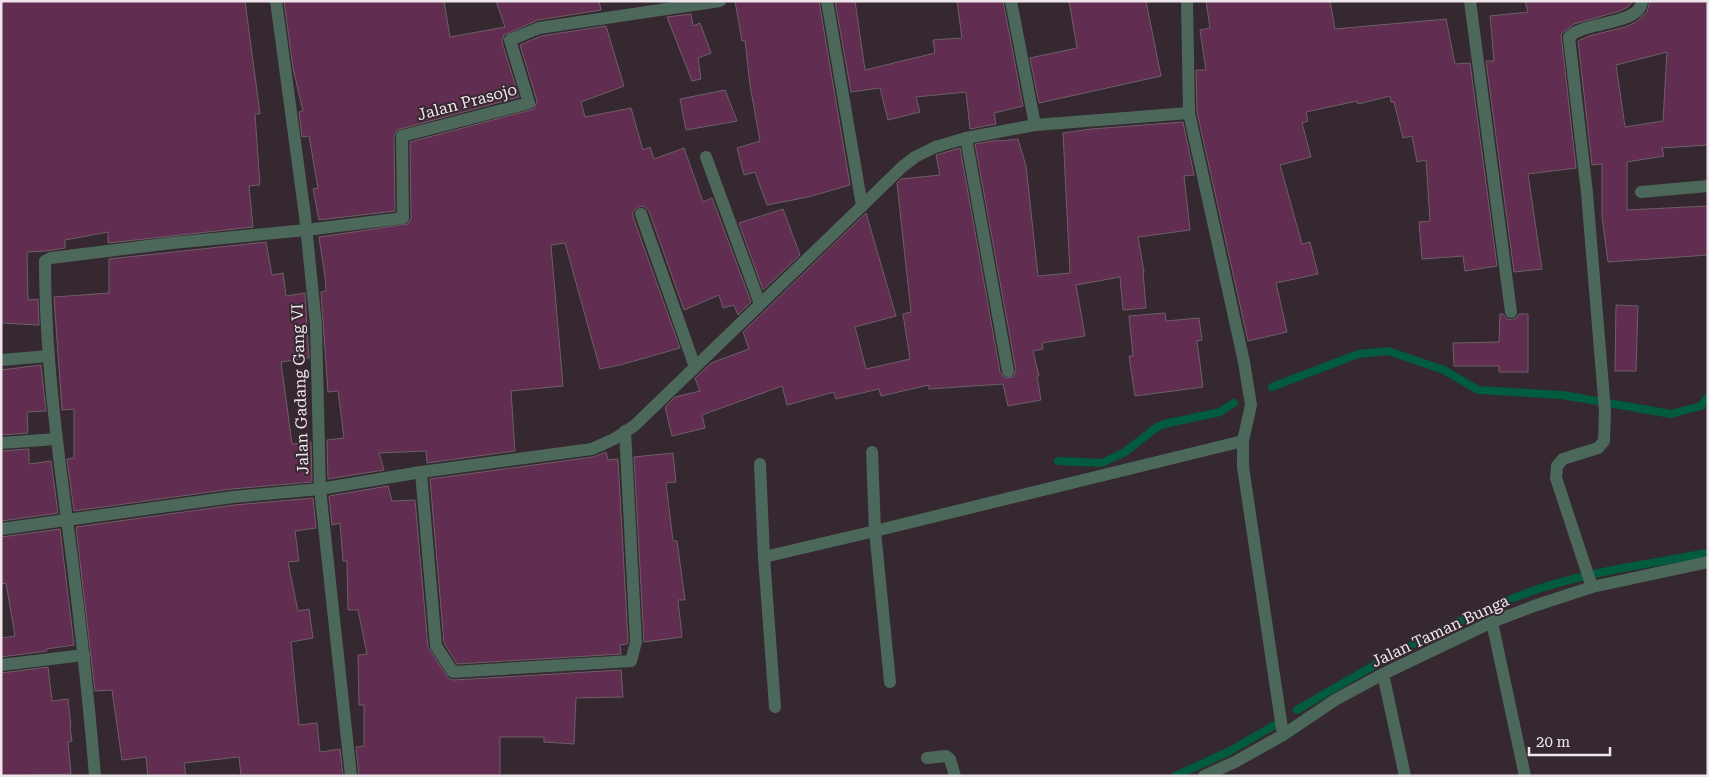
<svg xmlns="http://www.w3.org/2000/svg" width="1709" height="777" font-family="'Roboto Serif',serif">
  <style>
    .lines { fill: none; stroke-linecap: round; stroke-linejoin: round }
    .stream { stroke: #015c3f; stroke-width: 8 }
    .building { fill: #612d50; stroke: #6e5f67; fill-rule: evenodd }
    .service { stroke: #4b685a; stroke-width: 12 }
    .minor { stroke: #4b685a; stroke-width: 12 }
    .labels { text-anchor: middle; dominant-baseline: central; stroke-width: 4; stroke-linejoin: round; paint-order: stroke }
    .street-label { font-size: 16px; fill: #efe6eb; stroke: #352830 }
  </style>
  <rect width="100%" height="100%" fill="#352830"/>
  <g class="lines">
    <!-- stream -->
    <g class="stream">
      <polyline points="1272,387 1358,354 1388,351 1444,370 1478,390 1562,395 1671,414 1701,406 1708,397"/>
      <polyline points="1058,461 1102,463 1125,452 1157,427 1164,424 1220,412 1234,403"/>
      <path d="M 1297,710 C 1373,665 1456,617 1541,588 C 1595,571 1652,563 1708,553"/>
      <polyline points="1175,776 1228,752 1275,725"/>
    </g>
  </g>
  <!-- building -->
  <g class="building">
    <polygon points="1,1 245,1 260,114 255,114 260,185 249,186 253,227 108,243 108,232 65,240 65,248 46,251 27,252 28,300 38,299 39,325 1,323"/>
    <polygon points="284,1 444,1 450,37 505,27 496,1 599,1 601,10 538,20 504,35 502,42 519,97 397,130 394,136 395,211 319,220 313,189 318,188 309,136 302,137 299,112 303,111 293,68"/>
    <polygon points="735,1 819,1 850,185 808,197 767,205 755,172 744,175 737,148 760,141 750,85 745,40 742,41"/>
    <polygon points="835,1 855,1 865,70 935,53 933,40 962,38 957,1 1003,1 1023,106 994,113 996,124 970,129 966,92 916,97 920,112 888,120 880,88 851,92"/>
    <polygon points="1069,1 1146,1 1161,76 1039,103 1030,58 1077,48"/>
    <polygon points="1206,1 1330,1 1335,29 1446,19 1455,64 1470,63 1497,266 1465,271 1463,256 1422,259 1419,222 1430,221 1426,160 1417,162 1412,136 1403,138 1394,102 1391,102 1390,96 1358,104 1357,101 1306,112 1308,121 1302,123 1311,157 1280,165 1302,244 1310,242 1318,274 1276,283 1287,332 1248,341 1197,112 1196,70 1206,70 1200,30 1210,28"/>
    <polygon points="1525,1 1633,1 1628,7 1620,11 1574,24 1561,34 1576,168 1528,174 1542,269 1514,272 1486,61 1494,61 1490,16 1528,12"/>
    <path d="M 1650,1 L 1708,1 L 1708,145 L 1662,148 L 1664,156 L 1627,162 L 1627,210 L 1708,206 L 1708,255 L 1608,262 L 1602,217 L 1602,164 L 1592,165 L 1578,41 L 1589,36 L 1625,27 L 1636,22 L 1647,12 ZM 1667,52 L 1663,121 L 1625,127 L 1616,65 Z"/>
    <polygon points="691,14 693,26 700,23 711,53 698,58 701,79 692,81 667,17"/>
    <polygon points="606,26 624,86 581,102 585,117 631,108 643,150 650,147 654,159 684,148 703,202 712,198 751,302 738,315 734,305 723,308 719,295 684,310 649,211 643,206 638,207 633,212 633,217 680,348 620,365 600,369 565,243 551,245 563,386 511,391 515,451 427,463 426,451 379,453 384,470 328,479 327,440 344,438 338,391 328,392 321,292 326,291 325,277 319,237 408,224 411,218 410,142 534,109 537,101 520,45 541,36"/>
    <polygon points="725,90 737,121 686,130 680,99"/>
    <polygon points="1183,122 1194,175 1184,176 1190,230 1138,237 1144,272 1143,272 1146,308 1123,310 1120,277 1076,285 1085,336 1042,343 1043,349 1033,351 1039,376 1037,376 1041,400 1008,406 1003,384 929,389 929,385 881,396 879,389 836,399 834,392 787,405 782,386 702,415 705,428 672,436 665,407 675,397 700,391 695,378 711,363 749,349 743,332 866,213 896,316 855,327 866,369 910,359 903,314 911,312 897,183 901,179 940,175 936,155 960,148 1000,372 1005,378 1013,377 1016,370 975,144 998,140 999,141 1018,139 1026,166 1038,276 1070,273 1063,133 1091,129"/>
    <polygon points="783,209 800,255 763,290 739,223"/>
    <polygon points="266,242 272,275 283,273 286,296 305,293 309,358 281,362 292,444 311,442 312,482 232,489 74,511 67,459 74,458 74,409 62,410 54,297 109,293 109,259"/>
    <polygon points="1616,305 1638,306 1636,371 1615,371"/>
    <polygon points="1165,313 1166,321 1199,318 1202,340 1197,341 1203,387 1135,396 1129,356 1133,356 1129,316"/>
    <polygon points="1500,314 1503,314 1507,319 1512,320 1516,318 1519,314 1528,314 1528,372 1499,372 1499,366 1454,366 1453,343 1499,342"/>
    <polygon points="41,365 46,411 27,412 28,433 1,435 1,370"/>
    <polygon points="29,449 29,464 51,461 58,513 1,521 1,451"/>
    <polygon points="606,452 608,460 618,459 628,641 627,644 620,645 621,654 457,664 444,643 430,479 593,457"/>
    <polygon points="673,453 676,482 666,483 673,541 677,541 685,600 678,600 682,637 644,642 634,457"/>
    <polygon points="388,486 392,501 415,500 428,647 449,679 454,680 621,670 623,697 576,698 574,744 544,742 544,737 500,737 500,776 359,776 356,747 364,746 364,705 359,705 358,655 367,654 358,610 348,610 347,561 343,561 340,523 332,525 329,496"/>
    <polygon points="313,498 316,528 295,531 299,561 288,562 298,611 309,609 313,638 291,642 299,725 317,723 320,752 340,749 343,776 241,776 239,757 184,763 186,776 148,776 146,757 122,760 112,690 95,691 76,527 234,505"/>
    <polygon points="60,529 74,645 46,649 47,651 1,657 1,638 15,636 6,583 1,584 1,537"/>
    <polygon points="48,667 52,701 68,699 71,727 70,727 72,741 68,742 71,774 1,776 1,673"/>
  </g>
  <g class="lines">
    <!-- service -->
    <polyline class="service" points="927,758 946,756 950,759 955,776"/>
    <!-- minor -->
    <g class="minor">
      <polyline points="276,1 305,216 316,325 320,489 351,776"/>
      <polyline points="827,1 862,206"/>
      <polyline points="1011,1 1035,125"/>
      <polyline points="1187,1 1189,113 1244,362 1251,405 1243,441 1243,467 1283,735"/>
      <polyline points="1470,1 1511,312"/>
      <polyline points="966,138 1008,371"/>
      <polyline points="706,157 760,304"/>
      <polyline points="1641,192 1708,186"/>
      <polyline points="641,214 695,367"/>
      <polyline points="1,360 49,356"/>
      <polyline points="1,443 56,439"/>
      <polyline points="760,464 764,557"/>
      <polyline points="421,472 436,646 453,672 631,661 636,642 625,431"/>
      <polyline points="1,529 233,497 320,489 421,472 592,449 614,439 634,426 862,206 902,167 915,157 935,147 966,138 1035,125 1189,113"/>
      <path d="M 1592,587 L 1556,478 L 1557,466 L 1563,459 L 1598,448 L 1604,441 L 1605,411 L 1587,193 L 1569,37 C 1584,21 1641,25 1642,1"/>
      <polyline points="1492,622 1525,776"/>
      <polyline points="1,665 84,655"/>
      <polyline points="1383,674 1405,776"/>
      <polyline points="890,682 875,531 1243,441"/>
      <polyline points="775,707 764,557 875,531 872,452"/>
      <path d="M 95,776 C 89,703 81,630 72,558 C 59,459 45,360 45,261 L 51,258 L 172,243 L 306,230 L 403,218 L 402,136 L 529,103 L 510,40 L 539,28 L 720,1"/>
      <polyline points="1204,776 1235,762 1283,735 1335,700 1383,674 1492,622 1534,606 1592,587 1708,562"/>
    </g>
  </g>
  <g class="labels">
    <!-- street labels -->
    <g class="street-label">
      <text transform="translate(467 102) rotate(-15)">Jalan Prasojo</text>
      <text transform="translate(300 389) rotate(-92)">Jalan Gadang Gang VI</text>
      <text transform="translate(1440 631) rotate(-25)">Jalan Taman Bunga</text>
    </g>
  </g>
  <!-- border -->
  <rect width="1709" height="777" fill="none" stroke="#efe6eb" stroke-width="5"/>
  <!-- scale -->
  <path d="M1529 747v8h81v-8" fill="none" stroke="#efe6eb" stroke-width="2.5"/>
  <text x="1536" y="747" font-size="15" fill="#efe6eb" stroke="#352830" stroke-width="4" paint-order="stroke">20 m</text>
</svg>
